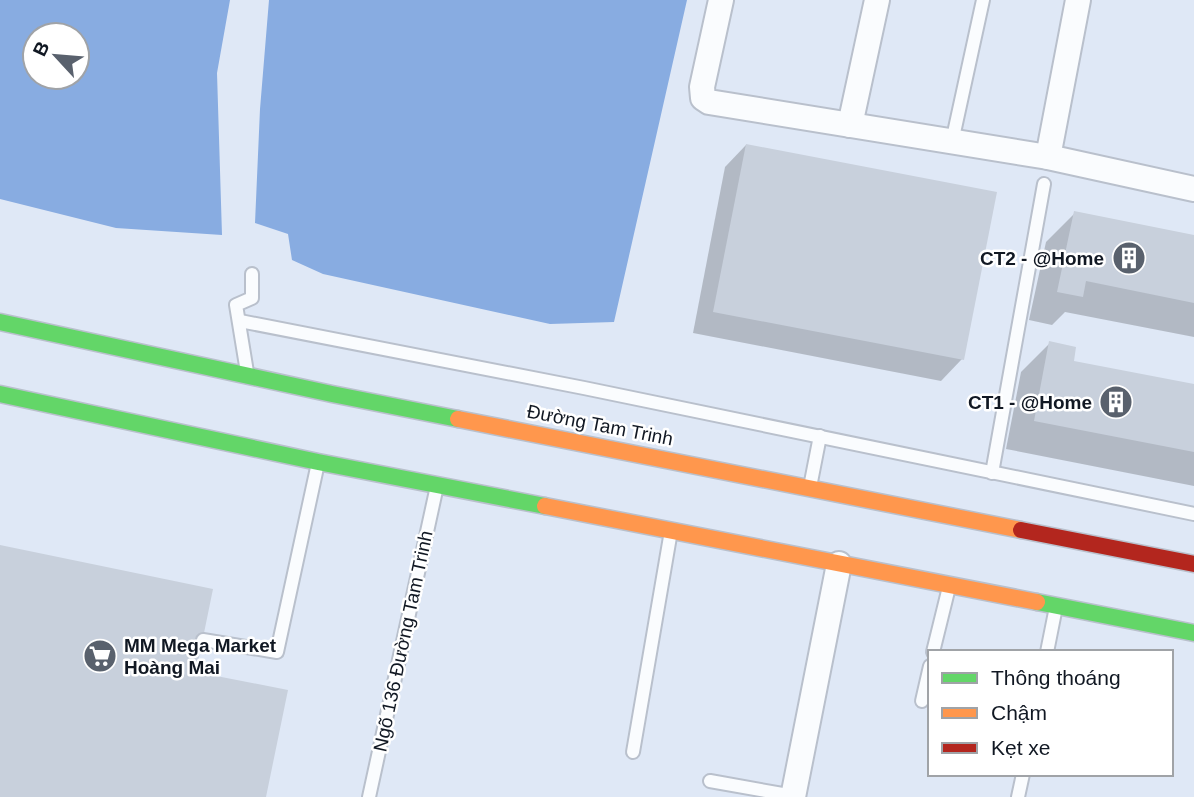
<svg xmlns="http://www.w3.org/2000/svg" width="1194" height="797" font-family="Arial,sans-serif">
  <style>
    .water { fill: #88ace1; fill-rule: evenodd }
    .shadow { fill: #0003 }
    .building { fill: #c8d0dc }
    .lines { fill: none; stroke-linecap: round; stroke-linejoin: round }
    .lane-casing { stroke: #b9c0cc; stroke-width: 16 }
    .street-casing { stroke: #b9c0cc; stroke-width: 28 }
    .fast-casing { stroke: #b9c0cc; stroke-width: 19 }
    .slow-casing { stroke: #b9c0cc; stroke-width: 19 }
    .jam-casing { stroke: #b9c0cc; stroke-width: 19 }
    .lane { stroke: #fafcfe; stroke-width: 12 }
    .street { stroke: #fafcfe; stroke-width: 24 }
    .fast { stroke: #63d668; stroke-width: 16 }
    .slow { stroke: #ff974d; stroke-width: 16 }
    .jam { stroke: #b3261e; stroke-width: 16 }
    .labels { text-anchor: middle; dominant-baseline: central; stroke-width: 5; stroke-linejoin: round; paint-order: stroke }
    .poi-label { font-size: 19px; font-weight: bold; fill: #111823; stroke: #fff; text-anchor: end }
    .street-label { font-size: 19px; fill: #111823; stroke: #fff }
  </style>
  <rect width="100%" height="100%" fill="#dfe8f6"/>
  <!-- water -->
  <g class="water">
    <path d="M 0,0 L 230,0 L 217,73 L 222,235 L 116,228 L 0,199 ZM 35,35 L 77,35 L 77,77 L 35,77 Z"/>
    <polygon points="269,0 687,0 614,322 550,324 323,274 292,260 288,234 255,223 260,109"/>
  </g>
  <!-- shadow -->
  <g class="shadow">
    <polygon points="746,145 962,359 941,381 693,333 725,167"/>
    <polygon points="1075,213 1194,237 1194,337 1065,312 1052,325 1029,320 1046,242"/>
    <polygon points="1050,343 1072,362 1194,386 1194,486 1006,449 1021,372"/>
  </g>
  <!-- building -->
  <g class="building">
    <polygon points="746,144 997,192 964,360 713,312"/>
    <polygon points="1074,211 1194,235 1194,303 1086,281 1083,297 1057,292"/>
    <polygon points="1049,341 1076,347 1074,361 1194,384 1194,452 1034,421"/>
    <polygon points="0,545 213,589 196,672 288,690 266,797 0,797"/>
  </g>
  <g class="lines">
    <defs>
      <g id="lane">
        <polyline points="952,142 983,0"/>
        <polyline points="240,321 584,388 1194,514"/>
        <polyline points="247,372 236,305 252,298 252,274"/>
        <polyline points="992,473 1044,184"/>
        <polyline points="810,487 820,436"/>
        <polyline points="203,640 277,652 318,463"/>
        <polyline points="933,652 949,587"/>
        <polyline points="1047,652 1056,607"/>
        <polyline points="922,701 930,666"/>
        <polyline points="633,752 671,531"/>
        <polyline points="710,781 794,796"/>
        <polyline points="369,797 437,486"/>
        <polyline points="1018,797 1023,774"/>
      </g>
      <g id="street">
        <polyline points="721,0 702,87 703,98 709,102 1048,157 1194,189"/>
        <polyline points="850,125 877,0"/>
        <polyline points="1048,157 1078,0"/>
        <polyline points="793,797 839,564"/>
      </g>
      <g id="fast">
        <polyline points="0,322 332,394 458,419"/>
        <polyline points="0,394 318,462 545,506"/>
        <polyline points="1037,602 1194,633"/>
      </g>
      <g id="slow">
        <polyline points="458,419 1021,530"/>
        <polyline points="545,506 1037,602"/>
      </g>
      <polyline id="jam" points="1021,530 1194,564"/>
    </defs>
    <!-- lane casing -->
    <use href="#lane" class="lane-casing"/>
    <!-- street casing -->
    <use href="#street" class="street-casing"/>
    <!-- fast casing -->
    <use href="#fast" class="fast-casing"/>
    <!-- slow casing -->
    <use href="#slow" class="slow-casing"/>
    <!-- jam casing -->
    <use href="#jam" class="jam-casing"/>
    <!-- lane -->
    <use href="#lane" class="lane"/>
    <!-- street -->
    <use href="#street" class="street"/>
    <!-- fast -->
    <use href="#fast" class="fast"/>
    <!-- slow -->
    <use href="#slow" class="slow"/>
    <!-- jam -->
    <use href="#jam" class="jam"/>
  </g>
  <!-- icons -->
  <defs>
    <symbol id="building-disc" viewBox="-11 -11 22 22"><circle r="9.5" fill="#59616d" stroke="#fff"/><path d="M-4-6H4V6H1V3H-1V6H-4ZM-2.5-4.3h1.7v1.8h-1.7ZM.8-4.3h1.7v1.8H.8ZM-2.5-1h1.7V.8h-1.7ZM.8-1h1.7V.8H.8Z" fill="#fff"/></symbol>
    <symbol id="supermarket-disc" viewBox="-11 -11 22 22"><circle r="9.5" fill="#59616d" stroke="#fff"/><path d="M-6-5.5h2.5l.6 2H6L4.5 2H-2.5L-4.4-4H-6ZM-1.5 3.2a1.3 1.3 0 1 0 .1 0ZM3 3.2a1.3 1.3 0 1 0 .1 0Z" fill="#fff"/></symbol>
  </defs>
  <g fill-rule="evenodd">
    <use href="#building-disc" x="1110" y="239" width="38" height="38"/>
    <use href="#building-disc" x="1097" y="383" width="38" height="38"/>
    <use href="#supermarket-disc" x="81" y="637" width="38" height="38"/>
  </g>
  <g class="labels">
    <!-- poi labels -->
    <g class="poi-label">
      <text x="1104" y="258">CT2 - @Home</text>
      <text x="1092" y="402">CT1 - @Home</text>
      <text x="124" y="645" text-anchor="start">MM Mega Market<tspan x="124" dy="22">Hoàng Mai</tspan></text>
    </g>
    <!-- street labels -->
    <g class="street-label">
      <text transform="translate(600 425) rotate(11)">Đường Tam Trinh</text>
      <text transform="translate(403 641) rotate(-78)">Ngõ 136 Đường Tam Trinh</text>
    </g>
  </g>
  <!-- legend -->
  <rect x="928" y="650" width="245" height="126" fill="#ffffff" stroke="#a0a3a7" stroke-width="2"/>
  <rect x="942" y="673" width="35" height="10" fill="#63d668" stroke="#a0a3a7" stroke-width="2"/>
  <text x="991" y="685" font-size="21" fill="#111823">Thông thoáng</text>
  <rect x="942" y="708" width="35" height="10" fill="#ff974d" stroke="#a0a3a7" stroke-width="2"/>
  <text x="991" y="720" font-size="21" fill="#111823">Chậm</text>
  <rect x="942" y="743" width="35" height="10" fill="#b3261e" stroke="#a0a3a7" stroke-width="2"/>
  <text x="991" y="755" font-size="21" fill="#111823">Kẹt xe</text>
  <!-- north arrow -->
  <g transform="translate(56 56) rotate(296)"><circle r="33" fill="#ffffff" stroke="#a0a3a7" stroke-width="2"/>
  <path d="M0-5L12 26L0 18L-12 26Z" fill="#59616d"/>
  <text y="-10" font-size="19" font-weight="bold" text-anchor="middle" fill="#111823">B</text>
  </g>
</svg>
